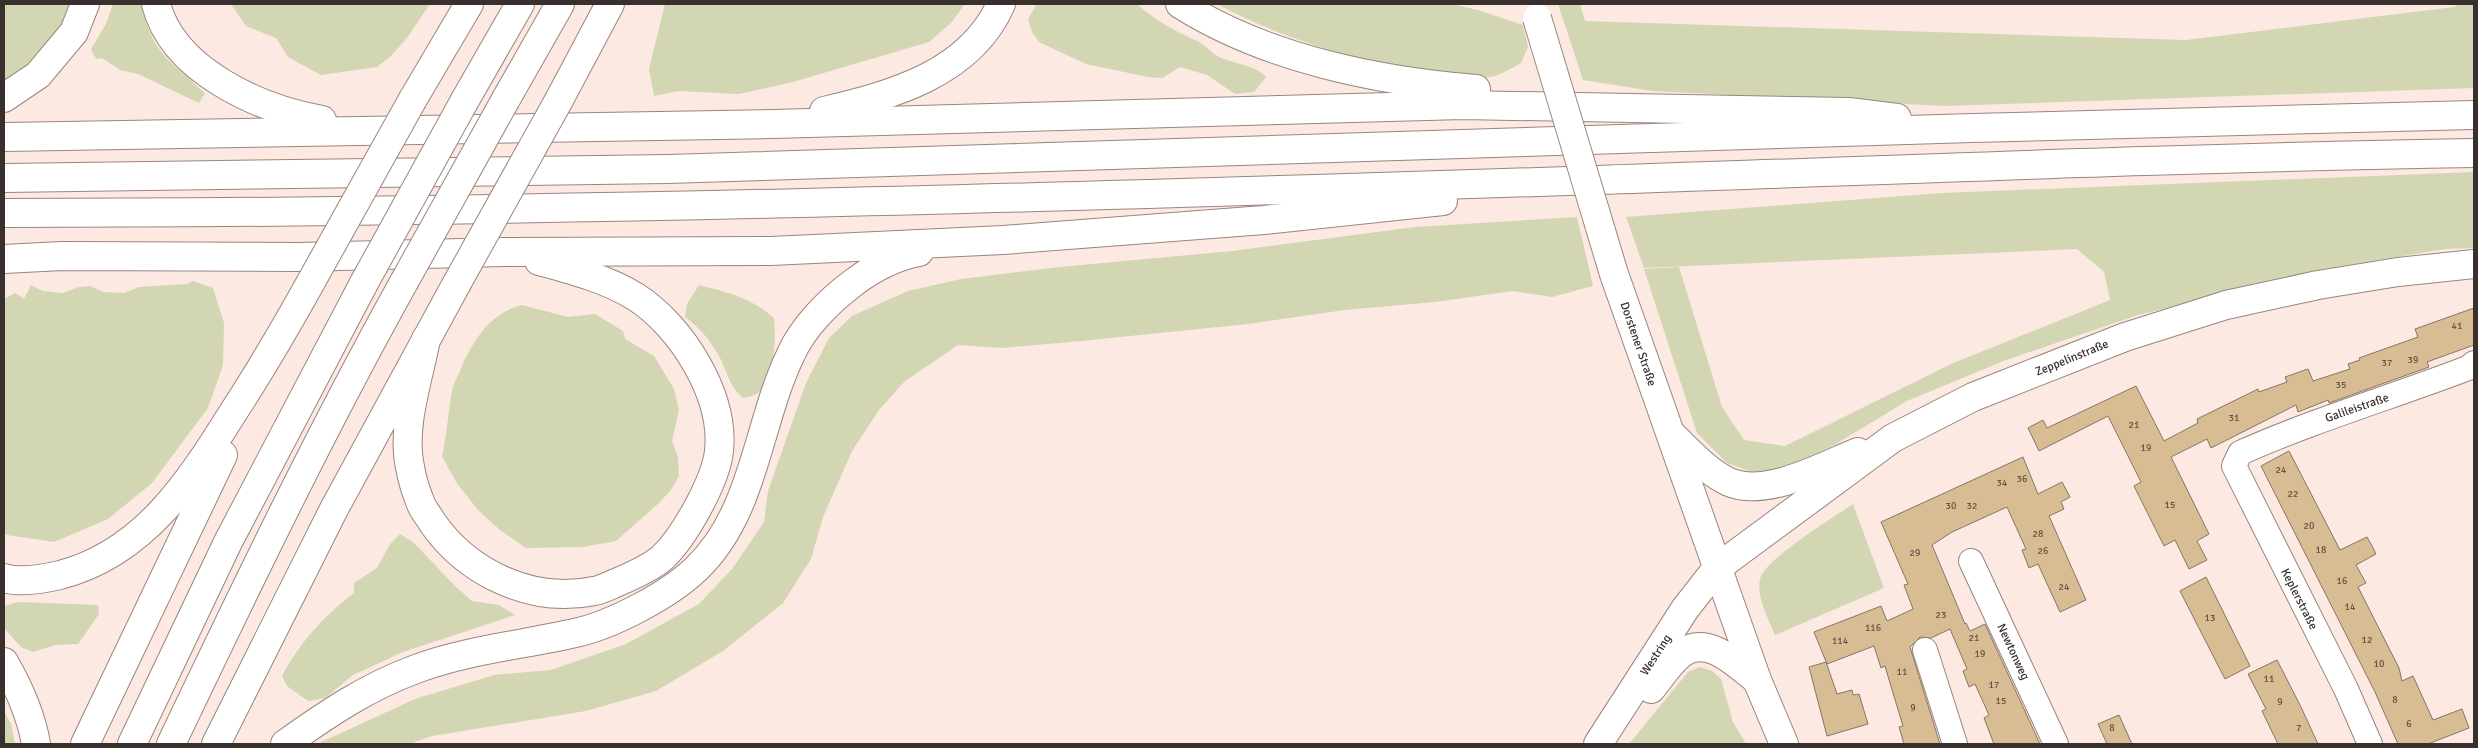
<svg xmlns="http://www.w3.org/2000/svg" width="2478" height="748" font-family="Signika,sans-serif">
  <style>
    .green { fill: #d3d6b3 }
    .building { fill: #d8bc93; stroke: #837766 }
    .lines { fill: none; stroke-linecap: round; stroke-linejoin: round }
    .minor-casing { stroke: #9a857c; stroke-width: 26 }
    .major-casing { stroke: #9a857c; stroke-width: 30 }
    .highway-casing { stroke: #9a857c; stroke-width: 30 }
    .minor { stroke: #fff; stroke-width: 24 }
    .major { stroke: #fff; stroke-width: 28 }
    .highway { stroke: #fff; stroke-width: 28 }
    .major-bridge-casing { stroke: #9a857c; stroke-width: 30; stroke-linecap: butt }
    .highway-bridge-casing { stroke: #9a857c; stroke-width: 30; stroke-linecap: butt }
    .major-bridge { stroke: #fff; stroke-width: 28 }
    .highway-bridge { stroke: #fff; stroke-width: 28 }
    .labels { text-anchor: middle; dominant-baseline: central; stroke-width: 4; stroke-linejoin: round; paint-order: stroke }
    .number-label { font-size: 10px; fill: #615346 }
    .street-label { font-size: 12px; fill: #39302d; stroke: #fff }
  </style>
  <rect width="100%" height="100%" fill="#fce9e2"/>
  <!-- green -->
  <g class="green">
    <path d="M 4,4 L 71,4 C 52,45 40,56 4,83 Z"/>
    <path d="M 113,4 L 141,4 C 149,35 156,52 182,72 C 190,78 196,87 205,93 L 199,103 L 138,74 L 120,70 L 102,58 L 96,59 L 91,49 L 106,24 Z"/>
    <polygon points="231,4 430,4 407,38 391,56 377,67 321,75 288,57 276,38 246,26"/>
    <polygon points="665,4 965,4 951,23 929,42 793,82 739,94 678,91 654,96 649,69"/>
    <path d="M 1037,4 L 1137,4 C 1157,22 1174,30 1199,42 C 1205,45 1211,52 1217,56 C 1232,64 1254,64 1266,77 L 1254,92 L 1235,94 L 1207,75 L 1180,67 L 1162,78 L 1148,77 L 1086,64 L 1039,42 L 1032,32 L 1028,19 Z"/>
    <path d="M 1217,4 L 1451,4 L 1478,10 L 1523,25 L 1528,47 L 1521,63 C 1511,69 1498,76 1486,78 C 1467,80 1448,75 1430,72 C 1357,61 1282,39 1217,4 Z"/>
    <polygon points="1558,4 1580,4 1585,21 2186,40 2454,7 2458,4 2474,4 2474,88 1945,106 1652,91 1583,80"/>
    <polygon points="2474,172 2474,248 2445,249 2312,271 2135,316 2006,360 1907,401 1826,450 1783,472 1753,472 1727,463 1697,433 1644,269 1679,267 1722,407 1744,440 1785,446 1951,364 2110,300 2104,272 2077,249 1644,268 1626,217 1942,193"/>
    <polygon points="1577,217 1593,286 1552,297 1513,291 1435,302 1345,310 1248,324 1081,341 1002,348 958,345 904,382 879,410 852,451 823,517 811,559 783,603 723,651 656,691 586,711 432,736 409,744 317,744 415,699 494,675 551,670 626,644 699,604 732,569 764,522 768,491 806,383 829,338 852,316 908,291 961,279 1060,267 1232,251 1415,227"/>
    <polygon points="193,281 213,288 224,323 223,365 208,408 152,483 108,519 54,542 7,535 4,533 4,299 15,293 24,299 31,285 43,291 63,293 79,287 90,286 103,292 124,293 139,287 187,284"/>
    <path d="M 699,285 C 729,293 750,297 774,318 C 776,336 775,382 758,393 C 754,396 747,397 743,398 C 729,386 728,373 720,358 C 711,341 700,328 685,317 L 687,304 Z"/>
    <path d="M 522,305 L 568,317 L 595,314 L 623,331 L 625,339 L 654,356 L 674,389 L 679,410 L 672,441 L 678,457 L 679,476 L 671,490 L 658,504 L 616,541 L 583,547 L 526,548 L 500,530 L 478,510 L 456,482 L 442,456 C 447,435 448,413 452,391 C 454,382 459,374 462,366 C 475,337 491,313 522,305 Z"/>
    <path d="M 1853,504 L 1884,588 L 1775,635 C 1768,618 1756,597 1760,579 C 1765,559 1834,517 1853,504 Z"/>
    <path d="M 400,534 L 414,543 L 454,585 L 472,601 L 499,605 L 515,615 L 403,652 L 353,675 L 325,698 L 308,701 L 287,686 L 282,676 C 301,641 323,617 354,593 L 354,583 L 377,568 L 390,544 Z"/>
    <polygon points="18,602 98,605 99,614 78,644 56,645 33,652 21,647 4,628 4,606"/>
    <polygon points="1700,667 1712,671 1721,679 1733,722 1746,744 1629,744 1688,672"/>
    <polygon points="4,711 11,724 15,744 4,744"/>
  </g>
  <!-- building -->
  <g class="building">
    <polygon points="2474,308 2474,345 2427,362 2429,367 2329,403 2328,400 2298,412 2296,405 2211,448 2207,439 2171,457 2209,534 2197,541 2207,560 2189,569 2175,540 2164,546 2134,486 2141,482 2108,416 2039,451 2028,428 2043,420 2047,428 2136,386 2164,441 2198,423 2197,419 2258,389 2259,392 2287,382 2285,377 2308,369 2313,381 2350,369 2348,364 2360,360 2359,358 2418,337 2415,329"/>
    <polygon points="2289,451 2340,550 2367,537 2372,546 2376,554 2356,565 2366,583 2358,587 2399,668 2402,681 2413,676 2433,720 2462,709 2469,728 2428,744 2398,744 2375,692 2261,466"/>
    <polygon points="2023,457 2038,494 2062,482 2070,497 2061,502 2064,509 2049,516 2086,600 2060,612 2038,564 2029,568 2022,550 2026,549 2007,507 1952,532 1932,545 1965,624 1966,623 1970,631 1985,624 2040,744 1994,744 1984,718 1989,715 1975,684 1969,687 1963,671 1967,669 1950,629 1931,638 1920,637 1910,647 1940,744 1904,744 1899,727 1903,726 1890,683 1885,666 1881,668 1874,646 1827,664 1814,632 1881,606 1887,621 1913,609 1904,585 1908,584 1881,522"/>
    <polygon points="2206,577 2250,666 2225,679 2180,591"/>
    <polygon points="2277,660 2301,707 2318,744 2278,744 2262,711 2266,709 2248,674"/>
    <polygon points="1826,662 1837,694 1852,690 1853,695 1859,694 1868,724 1827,736 1809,667"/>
    <polygon points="2119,715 2132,744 2107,744 2098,724"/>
  </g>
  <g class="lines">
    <defs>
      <g id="minor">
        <polyline points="1971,561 2056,744"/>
        <polyline points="1925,650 1955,744"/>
        <path d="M 2370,744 L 2346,689 L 2234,466 L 2240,453 C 2314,420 2392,397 2468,368 L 2474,363"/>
      </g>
      <g id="major">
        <polyline points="1614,274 1757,680 1784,744"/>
        <path d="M 1672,435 C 1689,451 1707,472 1729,482 C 1766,498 1823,466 1858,452"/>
        <path d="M 1651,689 C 1660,678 1670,662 1682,653 C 1708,634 1737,665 1757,680"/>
        <polyline points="1598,744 1685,609 1717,568 1893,438 1973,397 2125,337 2226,305 2318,285 2398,272 2474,264"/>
      </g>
      <g id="highway">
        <path d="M 156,4 C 173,71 260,109 322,120"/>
        <path d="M 1180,4 C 1265,58 1377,81 1476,89"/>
        <polyline points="4,98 38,75 74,32 85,4"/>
        <polyline points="413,99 469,4"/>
        <polyline points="506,99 560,4"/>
        <polyline points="465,100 520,4"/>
        <polyline points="559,100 610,4"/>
        <path d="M 824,111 C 892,95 970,74 1001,4"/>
        <polyline points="4,137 773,124 1463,105 1849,112 1897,118"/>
        <polyline points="4,178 668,169 1972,128 2474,115"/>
        <path d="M 4,213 C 525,213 1047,198 1568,181 C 1870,171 2172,158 2474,153"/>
        <polyline points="4,259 62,256 299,257 504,252 771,251 1003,240 1264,220 1443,201"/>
        <path d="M 426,339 C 419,377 401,428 410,467 C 412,479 416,492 421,504 C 423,510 429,516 432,522 C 467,573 532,604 594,591 C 602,590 610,585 618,582 C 632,576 652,567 663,557 C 685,536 716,480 719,451 C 725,395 681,326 636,297 C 607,279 572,270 539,261"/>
        <path d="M 4,578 C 20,583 43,579 60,575 C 145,553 190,481 234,411 C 262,368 287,325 312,280"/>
        <path d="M 4,662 C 19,688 31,714 36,744"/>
        <polyline points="85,744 223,455"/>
        <polyline points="132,744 228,542 364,283"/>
        <path d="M 171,744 C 245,589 320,433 404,282"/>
        <polyline points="216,744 334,509 457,283"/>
        <path d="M 285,744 C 327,714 367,687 416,669 C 467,650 522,645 575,633 C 612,625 669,595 696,569 C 755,513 757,424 791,354 C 803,327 829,301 853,283 C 871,269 896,256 919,252"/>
      </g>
    </defs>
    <!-- minor casing -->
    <use href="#minor" class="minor-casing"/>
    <!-- major casing -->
    <use href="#major" class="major-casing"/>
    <!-- highway casing -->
    <use href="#highway" class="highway-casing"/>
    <!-- minor -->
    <use href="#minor" class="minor"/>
    <!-- major -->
    <use href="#major" class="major"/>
    <!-- highway -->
    <use href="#highway" class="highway"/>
    <defs>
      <polyline id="major-bridge" points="1537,18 1614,274"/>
      <g id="highway-bridge">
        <polyline points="312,280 413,99"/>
        <polyline points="404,282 506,99"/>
        <polyline points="364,283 465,100"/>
        <polyline points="457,283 559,100"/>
      </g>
    </defs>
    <!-- major-bridge casing -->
    <use href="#major-bridge" class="major-bridge-casing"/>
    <!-- highway-bridge casing -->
    <use href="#highway-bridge" class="highway-bridge-casing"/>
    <!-- major-bridge -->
    <use href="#major-bridge" class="major-bridge"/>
    <!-- highway-bridge -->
    <use href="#highway-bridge" class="highway-bridge"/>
  </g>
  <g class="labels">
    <!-- number labels -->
    <g class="number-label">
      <text x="2457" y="326">41</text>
      <text x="2413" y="360">39</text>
      <text x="2387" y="363">37</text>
      <text x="2341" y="385">35</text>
      <text x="2234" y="418">31</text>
      <text x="2134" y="425">21</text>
      <text x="2146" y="448">19</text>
      <text x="2281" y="470">24</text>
      <text x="2022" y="479">36</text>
      <text x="2002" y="483">34</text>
      <text x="2293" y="494">22</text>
      <text x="2170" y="505">15</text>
      <text x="1951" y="506">30</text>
      <text x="1972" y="506">32</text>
      <text x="2309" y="526">20</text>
      <text x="2038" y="534">28</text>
      <text x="2321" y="550">18</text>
      <text x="2043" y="551">26</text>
      <text x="1915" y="553">29</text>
      <text x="2342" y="581">16</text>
      <text x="2064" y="587">24</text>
      <text x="2350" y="607">14</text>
      <text x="1941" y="615">23</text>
      <text x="2210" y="618">13</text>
      <text x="1873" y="628">116</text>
      <text x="1974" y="638">21</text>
      <text x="2367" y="640">12</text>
      <text x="1840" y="641">114</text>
      <text x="1980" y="654">19</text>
      <text x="2379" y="664">10</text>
      <text x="1902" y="672">11</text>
      <text x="2269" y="679">11</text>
      <text x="1994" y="685">17</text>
      <text x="2395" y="700">8</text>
      <text x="2001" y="701">15</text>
      <text x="2280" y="702">9</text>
      <text x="1913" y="708">9</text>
      <text x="2409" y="724">6</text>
      <text x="2112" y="728">8</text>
      <text x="2299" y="728">7</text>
    </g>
    <!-- street labels -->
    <g class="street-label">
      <text transform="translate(1638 344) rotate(71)">Dorstener Straße</text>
      <text transform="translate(2072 358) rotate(-22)">Zeppelinstraße</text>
      <text transform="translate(2357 408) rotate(-19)">Galileistraße</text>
      <text transform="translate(2299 599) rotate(63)">Keplerstraße</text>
      <text transform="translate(2013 652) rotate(65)">Newtonweg</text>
      <text transform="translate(1656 655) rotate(-57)">Westring</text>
    </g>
  </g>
  <!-- border -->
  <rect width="2478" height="748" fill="none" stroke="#39302d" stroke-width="10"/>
</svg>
